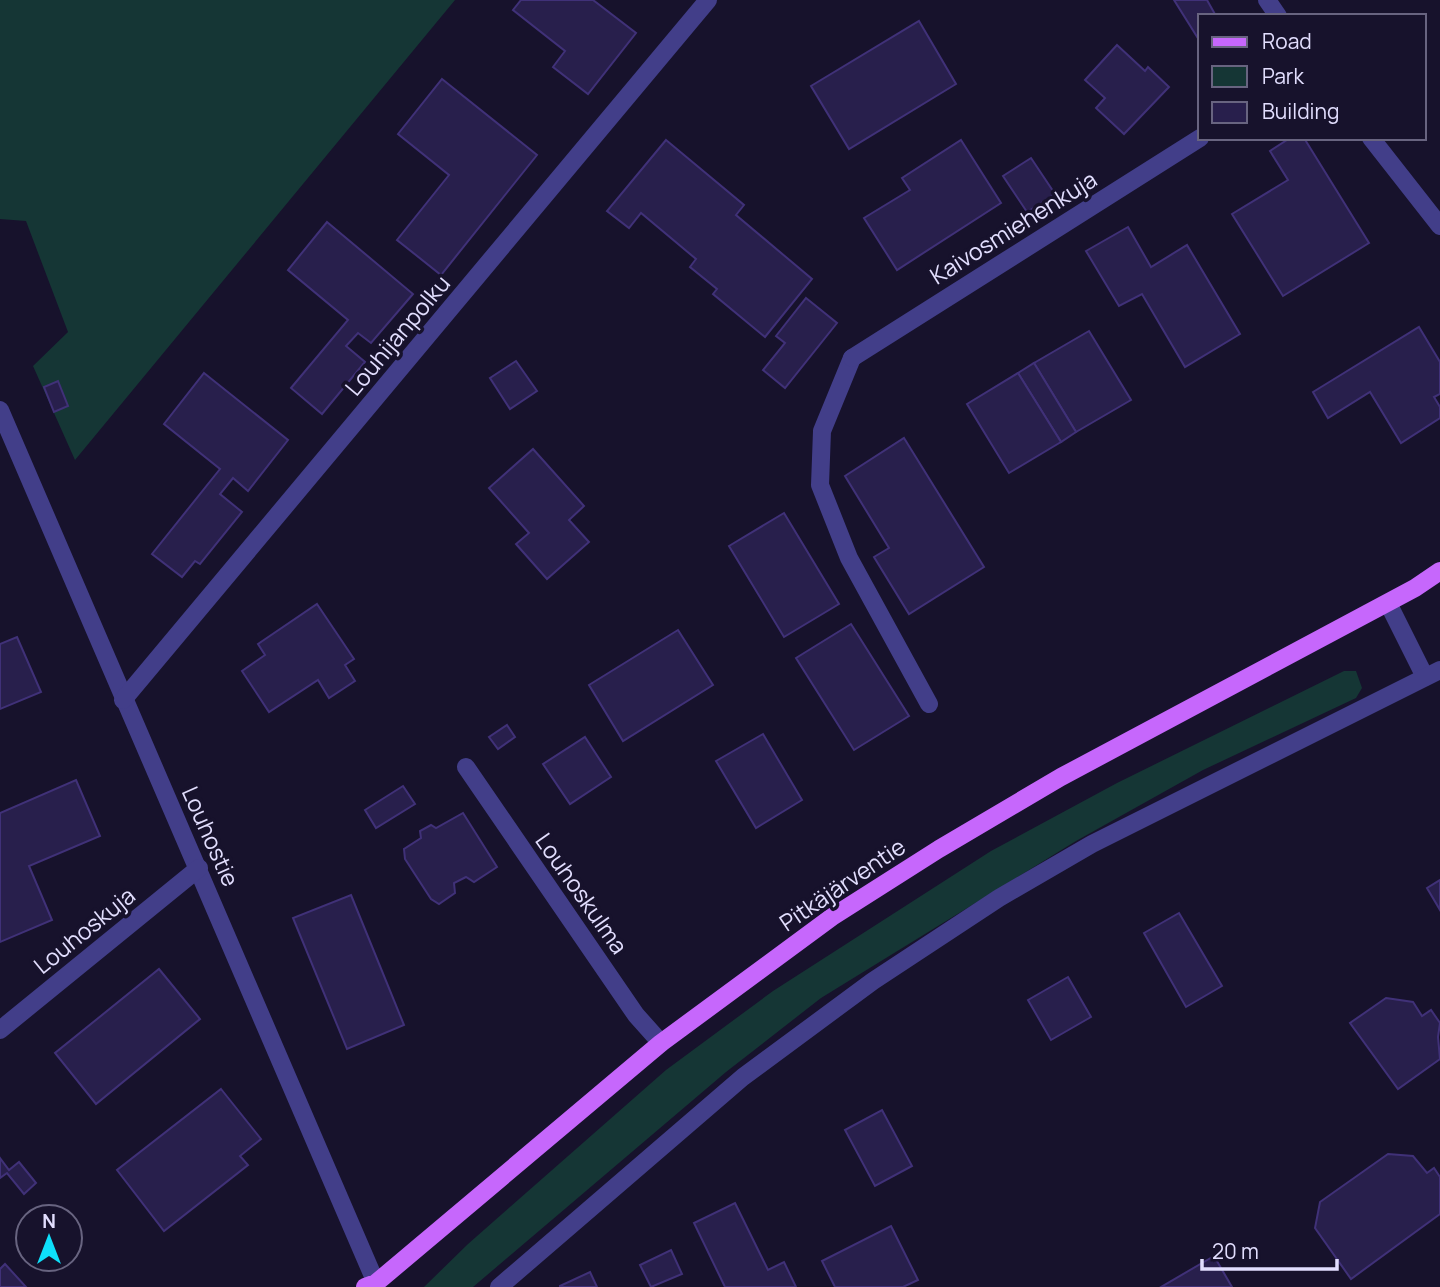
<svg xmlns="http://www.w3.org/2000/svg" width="1440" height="1287" font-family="Manrope,sans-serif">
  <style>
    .green { fill: #153635 }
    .building { fill: #281f4c; stroke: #403178; stroke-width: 2 }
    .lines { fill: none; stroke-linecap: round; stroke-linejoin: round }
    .service { stroke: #423e89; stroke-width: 18 }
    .minor { stroke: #423e89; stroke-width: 18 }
    .primary { stroke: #c667fc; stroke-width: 18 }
    .labels { text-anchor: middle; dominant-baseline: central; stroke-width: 7; stroke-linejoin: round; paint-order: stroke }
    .street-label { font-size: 23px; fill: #e2defe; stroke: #17122c }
  </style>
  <rect width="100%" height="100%" fill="#17122c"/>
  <!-- green -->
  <g class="green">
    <polygon points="0,0 455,0 75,460 33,366 68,332 26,221 0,219"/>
    <polygon points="1344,671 1356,671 1362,688 1356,698 1203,770 1076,841 821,998 726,1072 473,1287 424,1287 468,1244 666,1070 773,991 991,851 1117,783"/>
  </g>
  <!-- building -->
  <g class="building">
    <polygon points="521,0 593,0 636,33 588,94 553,67 565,51 513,10"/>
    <polygon points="1174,0 1207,0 1216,16 1200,16 1200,39 1199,40"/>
    <polygon points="919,21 956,84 849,149 811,86"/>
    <polygon points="1117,45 1145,71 1148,67 1169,87 1124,134 1096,108 1105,98 1085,80"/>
    <polygon points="442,79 537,155 441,275 397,240 449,175 398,134"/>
    <polygon points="1290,138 1304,138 1369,243 1283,296 1232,214 1288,180 1270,151"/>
    <polygon points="666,140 744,205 736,215 812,279 765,337 713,294 717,289 690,267 696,259 641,213 629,228 607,211"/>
    <polygon points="961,140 1001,203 897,270 864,218 910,190 902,178"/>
    <polygon points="1031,158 1055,194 1027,212 1003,176"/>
    <polygon points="327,222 413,294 371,343 358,333 346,346 365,362 322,414 291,388 348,320 288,270"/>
    <polygon points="1128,227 1151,267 1187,245 1240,334 1185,367 1142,294 1119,306 1086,251"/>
    <polygon points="806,298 837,323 785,388 763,370 785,343 776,336"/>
    <polygon points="1419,327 1440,362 1440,394 1434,397 1440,407 1440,418 1401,443 1370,392 1328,418 1313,392"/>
    <polygon points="1089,331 1131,400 1076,432 1034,363"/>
    <polygon points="516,361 537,391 510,409 490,378"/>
    <polygon points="1034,363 1076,432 1061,442 1018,373"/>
    <polygon points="204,373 288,440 248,491 233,478 220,494 242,512 200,564 195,561 182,577 152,554 220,469 164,424"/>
    <polygon points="1018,373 1061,442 1009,473 967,404"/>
    <polygon points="58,381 68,406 54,412 44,387"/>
    <polygon points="904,438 984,567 909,614 874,557 889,548 845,476"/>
    <polygon points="533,449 584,506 569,520 589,542 547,579 516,544 529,533 489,488"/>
    <polygon points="784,513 839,604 784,637 729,546"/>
    <polygon points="317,604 354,659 345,665 355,681 329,698 318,680 269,712 242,671 265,655 258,644"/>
    <polygon points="851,624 909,716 854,750 796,658"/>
    <polygon points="678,630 713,685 623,741 589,685"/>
    <polygon points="17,637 41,692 0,709 0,644"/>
    <polygon points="507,725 515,737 498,749 489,737"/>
    <polygon points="763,734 802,800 756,828 716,761"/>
    <polygon points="585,737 611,777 570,804 543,764"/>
    <polygon points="76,780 100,836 29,866 52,920 0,942 0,813"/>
    <polygon points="403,786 415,804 376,828 365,810"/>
    <polygon points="463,813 497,867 474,882 466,877 454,883 455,893 439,904 431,899 405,859 404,849 421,838 420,831 431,825 436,828"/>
    <polygon points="1440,880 1440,910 1427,888"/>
    <polygon points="351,895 404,1025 347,1049 293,918"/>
    <polygon points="1179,913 1222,986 1186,1007 1144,933"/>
    <polygon points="159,969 200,1019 96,1104 55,1053"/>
    <polygon points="1068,977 1091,1017 1051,1040 1028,1000"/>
    <polygon points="1386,998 1413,1002 1422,1016 1431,1010 1440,1023 1438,1037 1440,1059 1398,1089 1350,1023"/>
    <polygon points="221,1089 261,1139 240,1156 248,1165 164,1231 117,1170"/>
    <polygon points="882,1110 912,1166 875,1186 845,1130"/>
    <polygon points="1388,1154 1413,1156 1427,1173 1434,1168 1440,1177 1440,1214 1351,1279 1315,1228 1320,1202"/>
    <polygon points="0,1158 9,1170 19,1162 36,1183 24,1194 7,1173 0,1178"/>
    <polygon points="735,1203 768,1270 784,1262 796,1287 725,1287 694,1223"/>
    <polygon points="891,1226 918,1280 903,1287 835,1287 822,1261"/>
    <polygon points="671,1250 682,1274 651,1287 640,1265"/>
    <polygon points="1214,1256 1232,1287 1161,1287"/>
    <polygon points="5,1264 26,1287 0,1287 0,1269"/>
    <polygon points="590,1272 597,1287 560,1287 560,1286"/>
  </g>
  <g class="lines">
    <!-- service -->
    <polyline class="service" points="852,358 822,431 820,485 849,558 929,704"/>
    <!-- minor -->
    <g class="minor">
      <polyline points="1267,0 1278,16"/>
      <polyline points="1371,138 1440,226"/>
      <polyline points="852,358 1200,138"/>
      <polyline points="0,410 376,1283"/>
      <polyline points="1388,603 1425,677"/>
      <polyline points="123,700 708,0"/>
      <polyline points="466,767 636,1015 661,1043"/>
      <polyline points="0,1030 199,868"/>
      <polyline points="499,1287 743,1077 873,981 999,898 1092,844 1440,670"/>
    </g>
    <!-- primary -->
    <polyline class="primary" points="365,1287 376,1283 661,1043 832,917 939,849 1061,777 1415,588 1440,571"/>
  </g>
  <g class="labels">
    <!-- street labels -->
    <g class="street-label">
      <text transform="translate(1013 227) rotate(-32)">Kaivosmiehenkuja</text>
      <text transform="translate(397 335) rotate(-50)">Louhijanpolku</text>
      <text transform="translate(211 836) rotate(66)">Louhostie</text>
      <text transform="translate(842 884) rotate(-34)">Pitkäjärventie</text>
      <text transform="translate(582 893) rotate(55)">Louhoskulma</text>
      <text transform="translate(84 930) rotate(-39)">Louhoskuja</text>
    </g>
  </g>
  <!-- legend -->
  <rect x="1198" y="14" width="228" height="126" fill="#17122c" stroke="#686480" stroke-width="2"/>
  <rect x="1212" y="37" width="35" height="10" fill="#c667fc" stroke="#686480" stroke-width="2"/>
  <text x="1262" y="49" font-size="21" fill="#e2defe">Road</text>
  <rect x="1212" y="66" width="35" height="21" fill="#153635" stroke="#686480" stroke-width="2"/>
  <text x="1262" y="84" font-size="21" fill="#e2defe">Park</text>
  <rect x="1212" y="102" width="35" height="21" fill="#281f4c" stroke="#686480" stroke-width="2"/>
  <text x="1262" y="119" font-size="21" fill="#e2defe">Building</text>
  <!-- north arrow -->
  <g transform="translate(49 1238)"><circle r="33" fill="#17122c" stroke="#686480" stroke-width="2"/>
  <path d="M0-5L12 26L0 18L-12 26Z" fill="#0edffa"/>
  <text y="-10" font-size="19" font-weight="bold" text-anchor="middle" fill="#e2defe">N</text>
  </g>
  <!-- scale -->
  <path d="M1202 1259v10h135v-10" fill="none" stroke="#e2defe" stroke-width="3.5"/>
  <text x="1212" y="1259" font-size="21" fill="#e2defe" stroke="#17122c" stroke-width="5" paint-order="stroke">20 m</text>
</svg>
